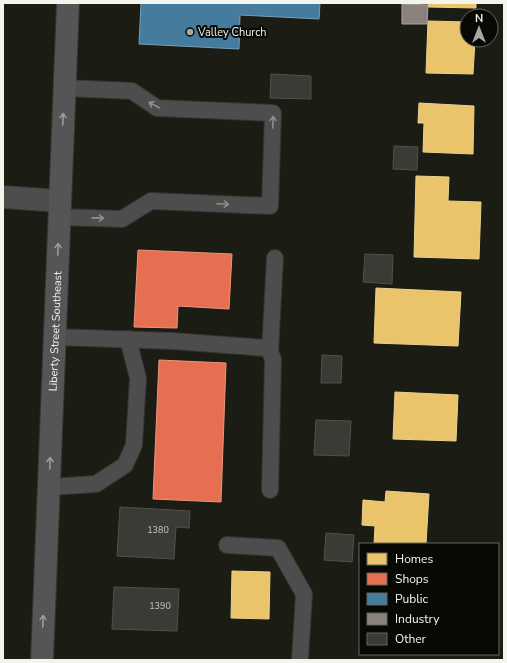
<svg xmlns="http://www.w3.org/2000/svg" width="507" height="663" font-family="'Nunito Sans',sans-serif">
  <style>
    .homes { fill: #e9c46a; stroke: #ecd290 }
    .shops { fill: #e76f51; stroke: #eb977f }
    .public { fill: #457b9d; stroke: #799fb4 }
    .industry { fill: #8a817c; stroke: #aaa49d }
    .building { fill: #3a3b35; stroke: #50514a }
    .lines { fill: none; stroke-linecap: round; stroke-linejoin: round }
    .service-casing { stroke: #34352f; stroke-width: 18 }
    .minor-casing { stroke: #34352f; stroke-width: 24 }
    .primary-casing { stroke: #34352f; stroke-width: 24 }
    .service { stroke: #4e4c4c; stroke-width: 16 }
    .minor { stroke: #4e4c4c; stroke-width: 22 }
    .primary { stroke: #565454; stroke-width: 22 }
    .oneway { stroke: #908f8b }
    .oneway2 { stroke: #9d9c98 }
    .poi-dot { fill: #a7a89f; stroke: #080904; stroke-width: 1.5 }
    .labels { text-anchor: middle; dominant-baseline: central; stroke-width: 4; stroke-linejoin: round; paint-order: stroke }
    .number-label { font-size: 9px; fill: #c5c6bd }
    .poi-label { font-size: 11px; fill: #f3f4ea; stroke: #080904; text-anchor: start }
    .street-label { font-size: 11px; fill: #f3f4ea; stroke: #080904 }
  </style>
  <rect width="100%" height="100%" fill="#1b1c14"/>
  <!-- homes -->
  <g class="homes">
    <polygon points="428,3 476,3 476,8 428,7"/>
    <polygon points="428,21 467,22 467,40 475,40 473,74 426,73"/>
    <polygon points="419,103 474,106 473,154 423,152 424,123 418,123"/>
    <polygon points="416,176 449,177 448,201 481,202 479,259 414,257"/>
    <polygon points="376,288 461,292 458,346 374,343"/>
    <polygon points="395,392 458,395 456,441 393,439"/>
    <polygon points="386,491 429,494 426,544 374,544 375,526 362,525 363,500 385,502"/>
    <polygon points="232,571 270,572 269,619 231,618"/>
  </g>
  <!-- shops -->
  <g class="shops">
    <polygon points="138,250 232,254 229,309 178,306 177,328 134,327"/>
    <polygon points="159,360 226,363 221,502 153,499"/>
  </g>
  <!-- public -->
  <polygon class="public" points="141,3 320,3 319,19 240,15 239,49 139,44"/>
  <!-- industry -->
  <polygon class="industry" points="402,4 428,5 427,24 402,24"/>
  <!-- building -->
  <g class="building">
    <polygon points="271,74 311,76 311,99 270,98"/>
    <polygon points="394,146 418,147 417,170 393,169"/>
    <polygon points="365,254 393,255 392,284 363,282"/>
    <polygon points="322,355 342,356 341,383 321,383"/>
    <polygon points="316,420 351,421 349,456 314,455"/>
    <polygon points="120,507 190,511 189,528 176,527 174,559 117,556"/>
    <polygon points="326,533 354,535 352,562 324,560"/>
    <polygon points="114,587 179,589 177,631 112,629"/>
  </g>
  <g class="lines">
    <defs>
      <g id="service">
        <polyline points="59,217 122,219 151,201 270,206 273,113 157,108 132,91 65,88"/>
        <polyline points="55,337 173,341 265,348 270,352 273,359 270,490"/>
        <polyline points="270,352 275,258"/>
        <polyline points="49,487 96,484 125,465 134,445 138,378 128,339"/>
        <polyline points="227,545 278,548 304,594 300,660"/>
      </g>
      <polyline id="minor" points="3,197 60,201"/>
      <g id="primary">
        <path id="s1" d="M 42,660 L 68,3"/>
      </g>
    </defs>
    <!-- service casing -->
    <use href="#service" class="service-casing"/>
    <!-- minor casing -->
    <use href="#minor" class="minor-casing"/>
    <!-- primary casing -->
    <use href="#primary" class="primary-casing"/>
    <!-- service -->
    <use href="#service" class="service"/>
    <!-- minor -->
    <use href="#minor" class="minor"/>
    <!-- primary -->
    <use href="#primary" class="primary"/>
  </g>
  <!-- one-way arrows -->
  <defs><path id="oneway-shaft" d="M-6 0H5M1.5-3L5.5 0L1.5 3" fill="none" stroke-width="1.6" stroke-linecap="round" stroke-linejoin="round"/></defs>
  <g class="oneway">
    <use href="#oneway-shaft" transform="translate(154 105) rotate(-152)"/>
    <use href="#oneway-shaft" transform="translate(273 122) rotate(-88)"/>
    <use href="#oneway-shaft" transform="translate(223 204) rotate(3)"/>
    <use href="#oneway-shaft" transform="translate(98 218) rotate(1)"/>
  </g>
  <g class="oneway2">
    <use href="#oneway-shaft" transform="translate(63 119) rotate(-88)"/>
    <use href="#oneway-shaft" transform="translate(58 249) rotate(-88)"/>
    <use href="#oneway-shaft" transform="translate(50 463) rotate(-88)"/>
    <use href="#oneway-shaft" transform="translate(43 621) rotate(-88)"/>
  </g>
  <!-- markers -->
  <circle class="poi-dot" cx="190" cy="32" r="4"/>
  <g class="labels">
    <!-- number labels -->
    <g class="number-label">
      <text x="158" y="530">1380</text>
      <text x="160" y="606">1390</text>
    </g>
    <!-- poi labels -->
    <g class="poi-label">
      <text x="198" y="32">Valley Church</text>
    </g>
    <!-- street labels -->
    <g class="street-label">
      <text stroke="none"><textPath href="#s1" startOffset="329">Liberty Street Southeast</textPath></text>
    </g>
  </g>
  <!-- border -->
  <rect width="507" height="663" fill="none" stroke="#f3f4ea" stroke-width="8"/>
  <!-- legend -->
  <rect x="359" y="543" width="140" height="112" fill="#080904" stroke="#666760"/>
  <rect x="367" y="553" width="20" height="12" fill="#e9c46a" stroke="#666760"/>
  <text x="395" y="563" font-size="12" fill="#f3f4ea">Homes</text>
  <rect x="367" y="573" width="20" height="12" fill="#e76f51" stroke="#666760"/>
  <text x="395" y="583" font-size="12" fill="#f3f4ea">Shops</text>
  <rect x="367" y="593" width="20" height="12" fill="#457b9d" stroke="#666760"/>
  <text x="395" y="603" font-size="12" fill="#f3f4ea">Public</text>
  <rect x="367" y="613" width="20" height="12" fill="#8a817c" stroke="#666760"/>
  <text x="395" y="623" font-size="12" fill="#f3f4ea">Industry</text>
  <rect x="367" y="633" width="20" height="12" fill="#3a3b35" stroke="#666760"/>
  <text x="395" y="643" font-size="12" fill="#f3f4ea">Other</text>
  <!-- north arrow -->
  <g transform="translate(479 28)"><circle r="19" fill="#080904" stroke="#666760"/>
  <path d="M0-3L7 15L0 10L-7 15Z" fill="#a7a89f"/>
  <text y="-6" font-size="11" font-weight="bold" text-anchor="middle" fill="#f3f4ea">N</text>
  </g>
</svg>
